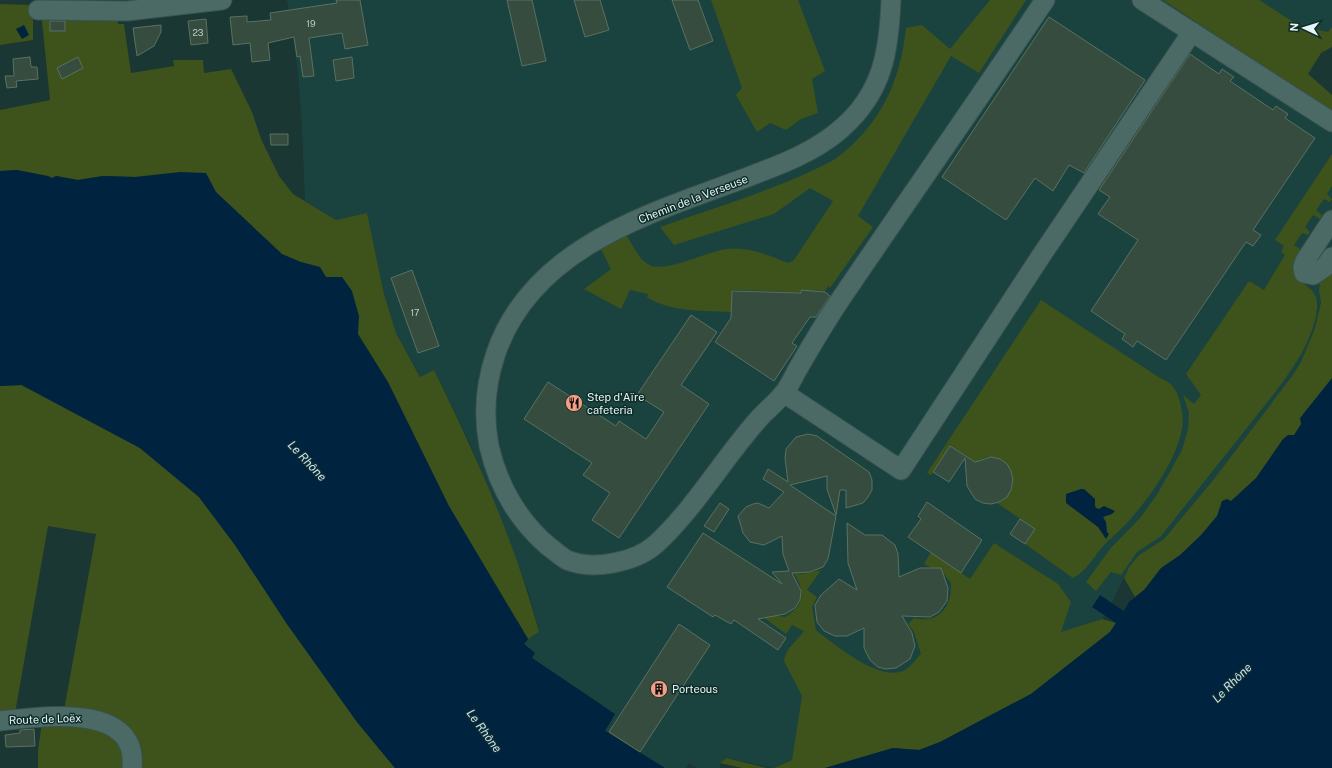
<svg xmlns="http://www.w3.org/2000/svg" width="1332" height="768" font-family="'Public Sans',sans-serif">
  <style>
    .built { fill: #1a433f }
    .green { fill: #3d531b }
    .water { fill: #002340 }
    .building { fill: #364c3e; stroke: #5a7162 }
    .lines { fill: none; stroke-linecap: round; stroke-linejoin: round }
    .minor-casing { stroke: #385250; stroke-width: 21 }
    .minor { stroke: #4b6a66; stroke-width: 19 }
    .labels { text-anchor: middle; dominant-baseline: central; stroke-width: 3; stroke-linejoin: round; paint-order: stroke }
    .number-label { font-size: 9px; fill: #baccc6 }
    .street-label { font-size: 11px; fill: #e6f6f4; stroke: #0f2d2a }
    .poi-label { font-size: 11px; fill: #e6f6f4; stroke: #0f2d2a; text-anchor: start }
    .water-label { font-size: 12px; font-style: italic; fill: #c5e0fb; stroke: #0f2d2a }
  </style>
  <rect width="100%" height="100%" fill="#1a3734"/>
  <!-- built -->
  <polygon class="built" points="287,0 1332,0 1332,47 1321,53 1308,74 1332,95 1332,307 1321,300 1315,328 1301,362 1292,376 1214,479 1164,539 1139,555 1129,567 1112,602 1124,611 1116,623 1104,616 1102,619 1060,633 774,768 726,758 720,763 720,768 697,768 689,763 686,768 665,768 605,730 615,714 532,658 524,644 528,639 539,632 529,593 471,446 434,370 421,378 396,333 384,294 367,213 336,220 305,201 302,127 298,71"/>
  <!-- green -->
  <g class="green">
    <polygon points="711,0 798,0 825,71 812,79 818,113 801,119 786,130 770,123 757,132 736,95 742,88"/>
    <path d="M 990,0 L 1026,0 L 979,73 L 951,56 L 858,216 L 873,227 L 830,288 L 828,286 L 825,291 L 800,290 L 800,292 L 732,290 L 731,312 C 705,311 669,312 647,297 L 648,294 L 630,290 L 621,309 L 584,289 L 611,269 L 601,249 L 627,236 C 633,246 640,262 652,266 C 669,271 707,252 726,249 C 748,246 768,255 788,263 L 794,260 L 833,201 L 810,188 L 774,214 L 674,245 L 660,227 C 708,210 758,195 805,174 C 814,169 826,165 835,159 C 880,126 900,83 906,28 L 922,25 L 950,49 Z"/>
    <polygon points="1163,0 1259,0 1301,27 1328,32 1332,27 1332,47 1321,53 1308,74 1332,95 1332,112"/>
    <polygon points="0,4 33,5 33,40 0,45"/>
    <path d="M 50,15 L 117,16 L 118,24 L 124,24 L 131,73 L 174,66 L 173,60 L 203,60 L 204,73 L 231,69 L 252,112 L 261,139 L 279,176 L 293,194 L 336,220 L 367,213 L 384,294 L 396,333 L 420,377 L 434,370 C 475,454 515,541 539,632 L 528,639 L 518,622 L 135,177 L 103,176 L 78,180 L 56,176 L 52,178 L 17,170 L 0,171 L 0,110 L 50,100 L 42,21 Z"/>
    <path d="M 1332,154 L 1332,186 L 1327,194 L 1332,199 L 1330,202 L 1324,199 L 1316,210 L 1322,215 L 1320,219 L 1313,215 L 1305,227 L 1310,232 L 1308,235 L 1302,233 L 1294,245 L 1301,250 L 1302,254 C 1279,288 1320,277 1317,308 C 1314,340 1292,370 1273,395 L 1161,536 L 1137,552 L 1121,575 L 1111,572 L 1096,591 L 1086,582 L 1110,549 L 1140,518 L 1158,493 L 1182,450 L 1188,429 L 1189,413 L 1183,395 L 1194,404 L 1201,395 L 1186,374 L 1249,281 L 1264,290 L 1285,255 L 1281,252 L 1284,246 L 1275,240 Z"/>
    <polygon points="1332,263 1332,409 1236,515 1129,602 1135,597 1124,578 1129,567 1139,555 1164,539 1214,479 1292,376 1301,362 1315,328 1321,302 1319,291 1320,279"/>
    <path d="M 1041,300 L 1160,378 C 1172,382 1177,390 1180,402 C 1182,411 1184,420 1182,429 C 1176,462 1147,502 1124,526 C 1118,532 1111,538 1104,545 C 1094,556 1087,571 1073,578 L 1025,544 L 1035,529 L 997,503 C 1031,488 1005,442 976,462 L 950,446 L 931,475 L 927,473 Z"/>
    <polygon points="21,385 140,448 199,497 235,545 287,624 357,722 395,768 38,768 38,750 42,722 64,710 96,534 48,526 15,713 0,714 0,386"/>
    <path d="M 994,543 L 1058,584 L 1071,602 L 1061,632 L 1102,619 L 1116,623 L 1110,632 L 1031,694 L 940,742 L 919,750 L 893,748 L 825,768 L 774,768 L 792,760 L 802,696 L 784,661 C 785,649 797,641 804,631 L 792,625 L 786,634 L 744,603 L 770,615 L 785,617 C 804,606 806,592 794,573 L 803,574 L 821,570 L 807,590 L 817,597 L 812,607 L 816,630 C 835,645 878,681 903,671 C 910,668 916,659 921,654 L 914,632 L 908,624 L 914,618 C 939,624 952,607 951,583 L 944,574 L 924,564 L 931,552 L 970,579 Z"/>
    <polygon points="726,758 767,768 742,768 720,763"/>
  </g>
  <!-- water -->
  <g class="water">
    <polygon points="24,25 29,35 22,39 16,29"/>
    <polygon points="17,170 48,176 52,178 56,176 78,180 103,176 135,177 180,172 206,173 216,192 282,254 301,262 320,267 326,277 342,277 352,291 359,316 358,334 388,382 449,506 528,639 524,644 535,653 532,658 615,714 605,731 665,768 395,768 357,722 287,624 235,545 199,497 140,448 22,385 0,386 0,171"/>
    <polygon points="1332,378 1332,768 825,768 893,748 919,750 940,742 1031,694 1110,632 1116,623 1092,607 1100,595 1124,611 1129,602 1144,590 1161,568 1180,555 1201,535 1217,516 1222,501 1227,499 1231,501 1256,478 1283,439 1288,435 1294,435 1301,424 1300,418"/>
    <polygon points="1081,489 1084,489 1095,499 1095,506 1096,508 1099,509 1104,506 1115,511 1112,514 1103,517 1106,522 1107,532 1109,534 1106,539 1098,527 1066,503 1066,494"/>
  </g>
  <!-- building -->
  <g class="building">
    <polygon points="336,0 360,0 368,45 345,49 342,33 309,38 314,76 303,77 300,56 297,57 294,37 268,43 270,60 252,62 250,43 233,45 230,17 247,16 247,22 271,20 270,13 337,3"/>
    <polygon points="507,0 532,0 546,61 522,66"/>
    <polygon points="574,0 600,0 609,30 585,37"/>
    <polygon points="672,0 698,0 713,41 690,50"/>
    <polygon points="1049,17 1145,80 1084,173 1069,165 1053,191 1035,178 1006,220 942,177"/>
    <polygon points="206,19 208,43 191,45 188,21"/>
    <rect x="50" y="21" width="15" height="10"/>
    <polygon points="161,25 161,32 154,46 137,56 133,28"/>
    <polygon points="1190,54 1219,74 1222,69 1234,77 1230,81 1273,110 1276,106 1288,114 1285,118 1315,138 1253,230 1261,235 1253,246 1246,242 1166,360 1137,341 1133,347 1122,339 1125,334 1091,311 1138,240 1098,214 1110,197 1099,190"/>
    <polygon points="30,57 31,67 37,67 38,79 16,81 17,87 7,88 5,76 14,76 13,59"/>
    <polygon points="78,57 83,68 62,79 57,68"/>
    <polygon points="352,57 354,78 336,81 333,60"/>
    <polygon points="270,134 288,134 288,145 271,145"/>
    <polygon points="412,270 439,346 418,353 391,278"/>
    <polygon points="801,290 825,292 830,296 816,317 810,317 792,343 797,346 774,381 715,342 731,318 732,291 801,293"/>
    <polygon points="691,315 717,332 681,385 709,404 619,538 592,520 610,493 583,475 592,463 524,419 548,382 616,426 619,421 646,439 664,412 637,395"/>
    <polygon points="808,434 817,436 869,472 872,480 872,490 868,497 863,503 846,508 846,490 840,490 836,515 827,489 827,476 790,485 836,516 828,559 823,567 810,572 792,573 801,591 800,600 795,608 785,614 758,619 786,638 778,650 734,620 731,624 715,615 713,617 667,587 703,533 782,584 772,572 789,571 783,554 782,536 764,545 750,542 743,533 738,516 746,507 753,504 758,503 769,508 784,492 763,479 768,469 788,482 785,458 786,449 796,437"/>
    <polygon points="950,446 975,462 991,457 1000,459 1007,464 1011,471 1013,480 1011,490 1007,497 999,502 991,504 983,503 975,499 967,486 965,458 949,482 933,472"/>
    <polygon points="927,502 982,540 961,573 908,537 921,519 918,516"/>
    <polygon points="720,503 729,509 714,532 704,526"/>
    <polygon points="1020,519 1035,529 1025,544 1010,534"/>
    <polygon points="847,523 865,535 882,535 895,545 898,554 899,577 920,568 941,568 948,588 947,601 939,612 930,617 902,616 912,633 915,646 910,659 896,668 885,669 878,667 870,660 864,648 864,628 847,636 835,636 824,631 817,622 815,605 821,595 839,579 857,590 848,563"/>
    <polygon points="679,624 710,645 640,752 609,732"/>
    <polygon points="34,729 35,746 6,747 5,735 20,733 20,730"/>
  </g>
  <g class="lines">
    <defs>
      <g id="minor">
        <path d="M 891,0 C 889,51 883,92 842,128 C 813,154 774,167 737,181 C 645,215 532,249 496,353 C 486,382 483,415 489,446 C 498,485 518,520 548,546 C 554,550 561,557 567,560 C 593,571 636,562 656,544 C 695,508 721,462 756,422 C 764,412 775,404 783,394 C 790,386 794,375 799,367 C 811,346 823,326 836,306 C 905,204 976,103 1045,0"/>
        <polyline points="1142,0 1332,122"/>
        <polyline points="38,10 127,11 222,0"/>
        <polyline points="1332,220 1305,261 1303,267 1304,273 1313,275 1325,267 1332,257"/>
        <polyline points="784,393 901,470 1041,256 1192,32"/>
        <path d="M 0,721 C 39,717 139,701 132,768"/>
      </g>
    </defs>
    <!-- minor casing -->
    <use href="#minor" class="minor-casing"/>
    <!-- minor -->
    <use href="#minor" class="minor"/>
  </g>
  <!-- icons -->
  <defs>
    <symbol id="restaurant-disc" viewBox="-11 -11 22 22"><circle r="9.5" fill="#f39f85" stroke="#0f2d2a"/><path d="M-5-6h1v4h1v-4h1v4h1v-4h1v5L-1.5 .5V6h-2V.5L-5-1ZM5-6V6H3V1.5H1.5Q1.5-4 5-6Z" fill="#111"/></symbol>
    <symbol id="building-disc" viewBox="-11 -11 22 22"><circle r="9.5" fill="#f39f85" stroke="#0f2d2a"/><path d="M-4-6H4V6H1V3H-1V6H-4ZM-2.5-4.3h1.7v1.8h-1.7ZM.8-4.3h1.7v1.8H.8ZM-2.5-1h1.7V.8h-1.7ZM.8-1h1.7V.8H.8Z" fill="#111"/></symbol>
  </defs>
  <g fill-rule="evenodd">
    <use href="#restaurant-disc" x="564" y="393" width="20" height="20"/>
    <use href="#building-disc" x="649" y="679" width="20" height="20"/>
  </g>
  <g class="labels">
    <!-- number labels -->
    <g class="number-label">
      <text x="311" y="23">19</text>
      <text x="198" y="32">23</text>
      <text x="415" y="312">17</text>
    </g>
    <!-- street labels -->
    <g class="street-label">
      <text transform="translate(693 199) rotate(-21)">Chemin de la Verseuse</text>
      <text transform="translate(45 719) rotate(-2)">Route de Loëx</text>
    </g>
    <!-- poi labels -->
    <g class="poi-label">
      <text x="587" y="397">Step d'Aïre<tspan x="587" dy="13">cafeteria</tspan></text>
      <text x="672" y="689">Porteous</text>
    </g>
    <!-- water labels -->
    <g class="water-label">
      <text transform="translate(307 461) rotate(47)">Le Rhône</text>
      <text transform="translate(1232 683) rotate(-45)">Le Rhône</text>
      <text transform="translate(484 731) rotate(54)">Le Rhône</text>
    </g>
  </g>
  <!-- north arrow -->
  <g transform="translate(1304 28) rotate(274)" stroke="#0f2d2a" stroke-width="3" paint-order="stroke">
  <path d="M0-3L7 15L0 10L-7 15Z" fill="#e6f6f4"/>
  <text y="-6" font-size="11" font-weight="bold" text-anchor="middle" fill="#e6f6f4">N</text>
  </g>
</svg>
